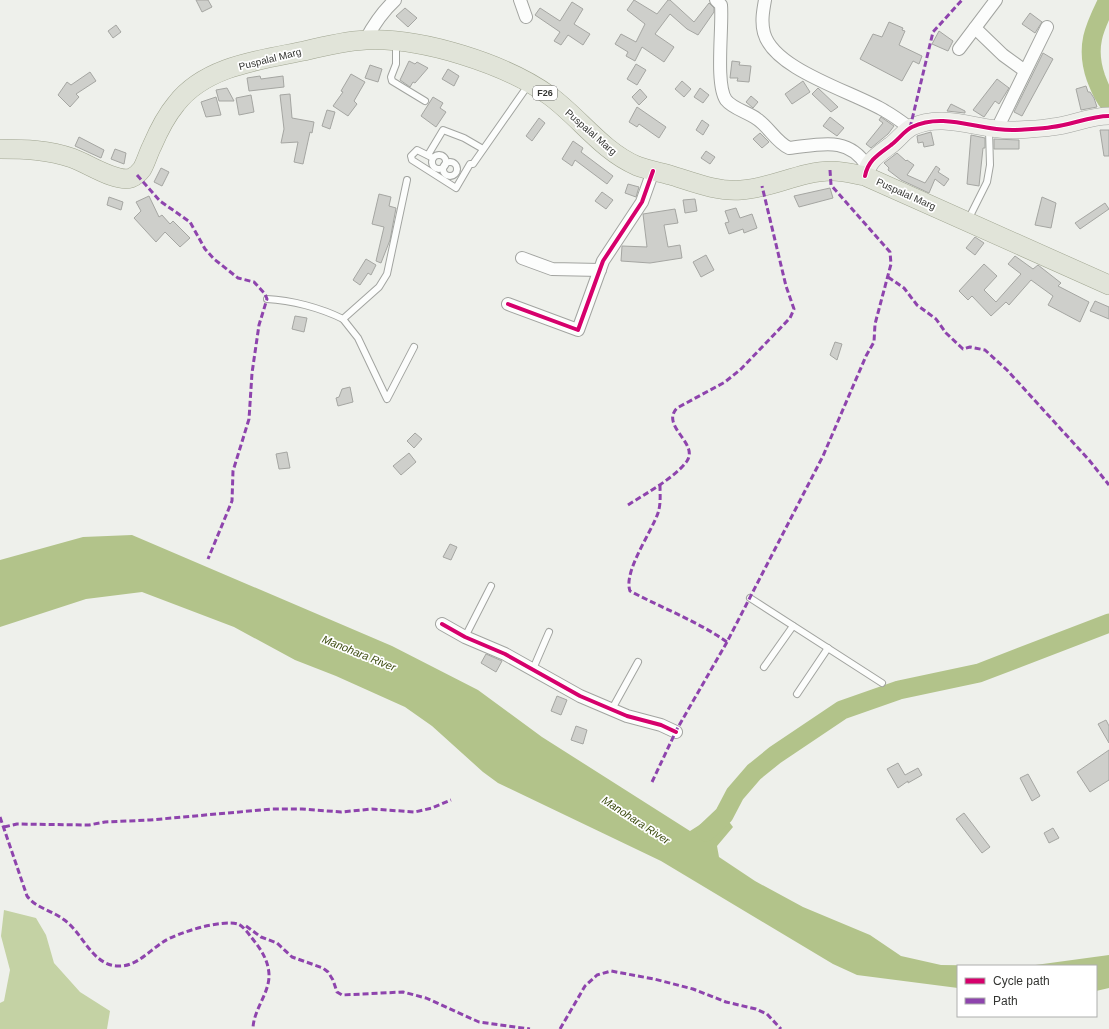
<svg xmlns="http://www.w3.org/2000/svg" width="1109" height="1029" font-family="Helvetica,sans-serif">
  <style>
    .forest { fill: #c4d2a4 }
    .water { fill: #b2c38a }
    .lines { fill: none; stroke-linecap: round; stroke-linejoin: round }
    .river { stroke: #b2c38a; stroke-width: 19 }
    .building { fill: #cecfcb; stroke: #a5a6a2 }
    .lane-casing { stroke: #a2a4a0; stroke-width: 8 }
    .street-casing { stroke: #a2a4a0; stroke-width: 14 }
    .secondary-casing { stroke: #a2a4a0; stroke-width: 18 }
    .primary-casing { stroke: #a0a591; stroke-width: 20 }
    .lane { stroke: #fcfdfc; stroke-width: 6 }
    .street { stroke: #fcfdfc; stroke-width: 12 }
    .secondary { stroke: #eff0eb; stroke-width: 17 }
    .primary { stroke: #e1e4d9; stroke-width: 19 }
    .quiet { stroke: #8e44ad; stroke-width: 3; stroke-dasharray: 6 3; stroke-linecap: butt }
    .cycleway-casing { stroke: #fff; stroke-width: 6 }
    .cycleway { stroke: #d6006c; stroke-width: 4 }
    .labels { text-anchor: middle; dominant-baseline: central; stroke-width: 3.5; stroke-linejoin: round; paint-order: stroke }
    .shield { fill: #fff; stroke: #70716f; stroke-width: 1 }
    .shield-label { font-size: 9px; font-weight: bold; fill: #333431 }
    .street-label { font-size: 10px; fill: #333431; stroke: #fff }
    .water-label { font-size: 11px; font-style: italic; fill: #3c4b0f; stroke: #fff }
  </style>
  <rect width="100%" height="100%" fill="#eef0eb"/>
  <!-- forest -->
  <polygon class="forest" points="4,910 36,918 46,935 54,963 80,992 110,1011 107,1029 0,1029 0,1003 4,1001 10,970 1,936"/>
  <!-- water -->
  <g class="water">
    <polygon points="132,535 392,646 478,690 542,737 690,831 712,817 718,807 733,827 717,846 719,857 755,881 803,907 870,935 901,956 941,965 1024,966 958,966 958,988 857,975 833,964 661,861 498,783 483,772 432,726 405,707 336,676 295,660 234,627 142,592 86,599 0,627 0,560 83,537"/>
    <polygon points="1109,955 1109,988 1096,991 1096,966 1028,966"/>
  </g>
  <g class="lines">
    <!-- river -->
    <g class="river">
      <path d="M 1108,0 C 1094,28 1085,47 1096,78 C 1100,88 1102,95 1109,103"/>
      <polyline points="706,832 724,815 735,794 754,772 775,755 842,710 899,690 979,673 1109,623"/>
    </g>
  </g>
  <!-- building -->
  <g class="building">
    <polygon points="196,0 208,0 212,7 202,12"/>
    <polygon points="634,0 657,14 668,0 670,0 694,22 709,3 714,8 714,12 698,35 687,29 670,14 655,34 674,47 664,62 642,47 635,61 626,56 628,52 615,44 621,34 636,42 645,24 627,10"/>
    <polygon points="572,2 583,9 574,24 590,34 583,45 568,35 561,45 554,41 560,32 535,15 540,8 560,21"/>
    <polygon points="405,8 417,18 408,27 396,16"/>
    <polygon points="1030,13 1042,22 1035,33 1022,24"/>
    <polygon points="889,22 903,28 902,30 905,31 899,45 922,56 919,64 913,61 902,81 860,59 873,34 882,37"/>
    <polygon points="116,25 121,32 113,38 108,31"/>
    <polygon points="939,31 953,41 948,51 932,44"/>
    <polygon points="1043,53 1053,59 1022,116 1014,112"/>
    <polygon points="409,61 415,64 417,62 428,68 415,83 413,82 410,87 400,80"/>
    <polygon points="732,61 740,62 739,65 751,66 749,82 737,81 738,78 730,78"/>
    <polygon points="636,64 646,70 637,85 627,79"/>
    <polygon points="370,65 382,69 378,82 365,78"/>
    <polygon points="448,69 459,76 454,86 442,79"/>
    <polygon points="90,72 96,81 76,94 79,97 70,107 58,95 67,82 71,85"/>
    <polygon points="351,74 365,82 354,101 357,104 348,116 333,106 343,92 341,91"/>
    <polygon points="260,76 261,79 283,76 284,87 249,91 247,78"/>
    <polygon points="997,79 1009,88 999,104 995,101 984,117 973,110"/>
    <polygon points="682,81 691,89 684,97 675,89"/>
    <polygon points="803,81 810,92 792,104 785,94"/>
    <polygon points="1086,86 1088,92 1090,92 1094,98 1097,107 1081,110 1076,89"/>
    <polygon points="227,88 234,101 219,101 216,90"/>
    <polygon points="700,88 709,95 703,103 694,97"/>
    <polygon points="818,88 838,107 831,112 812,94"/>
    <polygon points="640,89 647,97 639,105 632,97"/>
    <polygon points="290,94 292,118 314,122 312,133 310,132 303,164 294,162 298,142 281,143 284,129 280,95"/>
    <polygon points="251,95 254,112 239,115 236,98"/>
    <polygon points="751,96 758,102 753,108 746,102"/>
    <polygon points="216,97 221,115 206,117 201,102"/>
    <polygon points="433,97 443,103 440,108 446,112 436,127 421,116"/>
    <polygon points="951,104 965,111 965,113 947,111"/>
    <polygon points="637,107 666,127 659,138 639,124 637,127 629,122"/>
    <polygon points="327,110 335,112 330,129 322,126"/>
    <polygon points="830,117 844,128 837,136 823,126"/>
    <polygon points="881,117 894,126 888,134 871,148 866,144 883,123 879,120"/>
    <polygon points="539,118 545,123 532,141 526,136"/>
    <polygon points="702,120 709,125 703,135 696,130"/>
    <polygon points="1100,130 1109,130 1109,156 1104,156"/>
    <polygon points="931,132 934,145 924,147 923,142 918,143 917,136"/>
    <polygon points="760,133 769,142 762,148 753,139"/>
    <polygon points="971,135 985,138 985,148 983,148 979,186 967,184"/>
    <polygon points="79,137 104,150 101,158 75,146"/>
    <polygon points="994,139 1019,140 1019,149 994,149"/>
    <polygon points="573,141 583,148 581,152 613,176 607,184 575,160 572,166 562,159"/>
    <polygon points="115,149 126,153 124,164 111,159"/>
    <polygon points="706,151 715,157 710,164 701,158"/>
    <polygon points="897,153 906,161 907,160 914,165 907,175 925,183 936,166 940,169 938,172 949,179 944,186 935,179 929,193 901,180 888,170 889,168 884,163"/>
    <polygon points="161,168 169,172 162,186 154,182"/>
    <polygon points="628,184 639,187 636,197 625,193"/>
    <polygon points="830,188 833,198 799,207 794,196"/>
    <polygon points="602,192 613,200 606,209 595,201"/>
    <polygon points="379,194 391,197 389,206 396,208 390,240 381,263 376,261 384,227 372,224"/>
    <polygon points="149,196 159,217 162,215 170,224 173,221 190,238 180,247 165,232 156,242 134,218 141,211 136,202"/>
    <polygon points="109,197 123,202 121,210 107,205"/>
    <polygon points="1042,197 1056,203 1051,228 1035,225"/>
    <polygon points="695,199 697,211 685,213 683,200"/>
    <polygon points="1105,203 1109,209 1080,229 1075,223"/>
    <polygon points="736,208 740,218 752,214 757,228 744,233 743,229 729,234 725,223 729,222 725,211"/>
    <polygon points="675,209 678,223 664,225 668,247 680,245 682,258 650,263 621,261 622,246 647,247 643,214"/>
    <polygon points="975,237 984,243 975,255 966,248"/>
    <polygon points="706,255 714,270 701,277 693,262"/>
    <polygon points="1015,256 1033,269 1038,265 1061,283 1058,286 1089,302 1080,322 1048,305 1053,296 1031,280 1009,305 1006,302 991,316 972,296 968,300 959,291 984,264 997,276 984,290 996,302 1021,274 1008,264"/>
    <polygon points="366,259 376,265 371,275 368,273 360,285 353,280"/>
    <polygon points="1095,301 1109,307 1109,319 1090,311"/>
    <polygon points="295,316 307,318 304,332 292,329"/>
    <polygon points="835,342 842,344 837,360 830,355"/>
    <polygon points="350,387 353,402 338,406 336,398 339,397 342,389"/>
    <polygon points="415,433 422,439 414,448 407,441"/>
    <polygon points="287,452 290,468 279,469 276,454"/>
    <polygon points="409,453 416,462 401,475 393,466"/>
    <polygon points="450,544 457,547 451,560 443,557"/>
    <polygon points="486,654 502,661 496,672 481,663"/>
    <polygon points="557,696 567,700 561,715 551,711"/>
    <polygon points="1106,720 1109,726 1109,743 1098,724"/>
    <polygon points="576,726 587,730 583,744 571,740"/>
    <polygon points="1109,750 1109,780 1090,792 1077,772"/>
    <polygon points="898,763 905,775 918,768 922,775 908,783 908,781 898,788 887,769"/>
    <polygon points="1028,774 1040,796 1032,801 1020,778"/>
    <polygon points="964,813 990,847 982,853 956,819"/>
    <polygon points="1053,828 1059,838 1049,843 1044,833"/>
  </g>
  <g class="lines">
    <defs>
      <g id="lane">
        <polyline points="396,43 396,64 391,77 392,81 425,101"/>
        <polyline points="428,155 443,130 464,138 483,149"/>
        <circle cx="439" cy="162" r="7"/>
        <polyline points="433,158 417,150 411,156 412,160 456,188 470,164 473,164 529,84"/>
        <circle cx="450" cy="169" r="7"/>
        <polyline points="968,220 987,182 990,165 989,130"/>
        <path d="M 267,299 C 291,300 321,308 343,319 L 379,287 L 387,274 L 407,180"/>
        <polyline points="343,319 358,338 387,399 414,347"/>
        <polyline points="750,598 882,683"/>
        <polyline points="465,637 491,586"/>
        <polyline points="764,667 793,626"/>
        <polyline points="533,669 549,632"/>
        <polyline points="797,694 828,648"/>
        <polyline points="612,709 638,662"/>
      </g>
      <g id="street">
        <polyline points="520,0 526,17"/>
        <path d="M 716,0 L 721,5 C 723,26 715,84 726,100 C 733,109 748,112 757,119 C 769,127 776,142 789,148 C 819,145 848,135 867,166"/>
        <path d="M 765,0 C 763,11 761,22 764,33 C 774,70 854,92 885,111 C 894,116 902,122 910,128"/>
        <polyline points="975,28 1003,55 1025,71"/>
        <path d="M 366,39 C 374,24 382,12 395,0"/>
        <polyline points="959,49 996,0"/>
        <polyline points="997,129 1047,27"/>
        <polyline points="522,258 552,269 600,270"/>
        <polyline points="508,304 578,330 603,261 642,202 653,171"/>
        <polyline points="442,624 465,637 505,654 580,696 627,716 661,725 676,732"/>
      </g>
      <path id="secondary" d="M 865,176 C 868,160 879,154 891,145 C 898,140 904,131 912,127 C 945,111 981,132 1016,130 C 1028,129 1041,129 1052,127 C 1071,125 1090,116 1109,116"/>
      <path id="primary" d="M 0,149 C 25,149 49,150 72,158 C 87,163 116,183 131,178 C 136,176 139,173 142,169 C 146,162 148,154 152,146 C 158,132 166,116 176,104 C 205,66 260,60 304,51 C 324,46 345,41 366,40 C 421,37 506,64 550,96 C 580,118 602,151 637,166 C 648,170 659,172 670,175 C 693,182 717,192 741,190 C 772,188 801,171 832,171 C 843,171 854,174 865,176 L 1109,285"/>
    </defs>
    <!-- lane casing -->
    <use href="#lane" class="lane-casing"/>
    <!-- street casing -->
    <use href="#street" class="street-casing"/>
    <!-- secondary casing -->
    <use href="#secondary" class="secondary-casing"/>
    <!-- primary casing -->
    <use href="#primary" class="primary-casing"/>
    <!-- lane -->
    <use href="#lane" class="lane"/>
    <!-- street -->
    <use href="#street" class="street"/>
    <!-- secondary -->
    <use href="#secondary" class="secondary"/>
    <!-- primary -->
    <use href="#primary" class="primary"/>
    <!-- quiet -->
    <g class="quiet">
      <polyline points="910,128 933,32 962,0"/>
      <polyline points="137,175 160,201 190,222 205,249 214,259 238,278 254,282 265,294 267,299 259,325 252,373 249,419 233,471 232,501 208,559"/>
      <polyline points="888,277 904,288 917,305 936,319 946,333 963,349 970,347 985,350 1007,370 1089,460 1109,485"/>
      <path d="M 660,485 C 660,494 661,504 658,513 C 651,533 623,572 630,591 C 662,608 697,621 727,642 L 823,456 L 866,356 L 874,342 L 875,324 L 891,264 L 890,252 L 831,185 L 830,170"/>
      <path d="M 628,505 C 645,494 676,477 687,461 C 699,443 660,426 677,408 L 725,382 L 741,369 L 790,318 L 794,309 L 786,286 L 762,186"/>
      <polyline points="652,782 677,729 727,642"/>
      <path d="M 0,817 L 27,896 C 36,908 51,910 63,919 C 83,932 91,965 118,966 C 136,967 149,951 163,942 C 176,933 222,919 238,924 C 243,926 248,933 251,937 C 260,948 268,959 269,974 C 270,993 253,1010 253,1029"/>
      <polyline points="4,827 17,824 89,825 105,822 150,820 272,809 302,809 341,812 372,809 415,812 432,808 451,800"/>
      <polyline points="246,926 261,937 277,943 292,957 323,968 328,972 333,980 337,992 342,995 403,992 426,998 479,1022 530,1029"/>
      <polyline points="560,1029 585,986 597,975 611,971 654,979 693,989 726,1002 756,1009 767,1014 781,1029"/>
    </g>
    <defs>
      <g id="cycleway">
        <path d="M 865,176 C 868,160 879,154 891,145 C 898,140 904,131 912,127 C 945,111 981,132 1016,130 C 1028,129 1041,129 1052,127 C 1071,125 1090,116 1109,116"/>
        <polyline points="508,304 578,330 603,261 642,202 653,171"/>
        <polyline points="442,624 465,637 505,654 580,696 627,716 661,725 676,732"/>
      </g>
    </defs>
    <!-- cycleway casing -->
    <use href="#cycleway" class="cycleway-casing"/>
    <!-- cycleway -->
    <use href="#cycleway" class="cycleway"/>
  </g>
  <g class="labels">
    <!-- shield labels -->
    <rect class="shield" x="533" y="86" width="24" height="14" rx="3"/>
    <g class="shield-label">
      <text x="545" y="93">F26</text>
    </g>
    <!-- street labels -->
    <g class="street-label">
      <text transform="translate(270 59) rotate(-14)">Puspalal Marg</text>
      <text transform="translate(591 132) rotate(41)">Puspalal Marg</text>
      <text transform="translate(906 194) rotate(24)">Puspalal Marg</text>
    </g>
    <!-- water labels -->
    <g class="water-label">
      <text transform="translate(359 653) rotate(22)">Manohara River</text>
      <text transform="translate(636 820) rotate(33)">Manohara River</text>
    </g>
  </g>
  <!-- legend -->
  <rect x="957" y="965" width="140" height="52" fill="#ffffff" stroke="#adaead"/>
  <rect x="965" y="978" width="20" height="6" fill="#d6006c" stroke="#adaead"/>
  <text x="993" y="985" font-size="12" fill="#333431">Cycle path</text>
  <rect x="965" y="998" width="20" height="6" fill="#8e44ad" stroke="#adaead"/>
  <text x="993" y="1005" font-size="12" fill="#333431">Path</text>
</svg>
